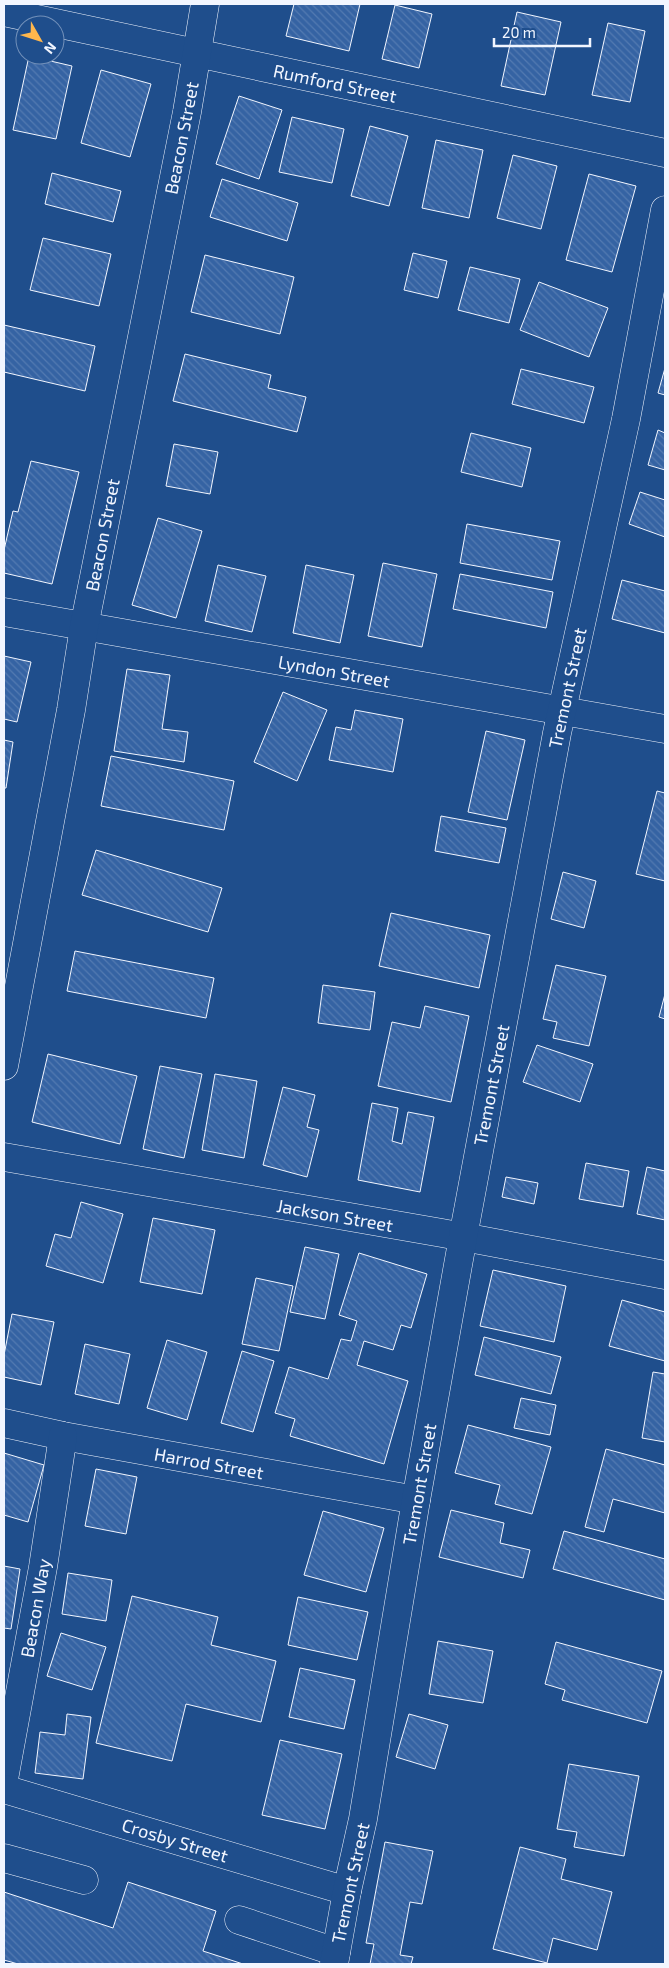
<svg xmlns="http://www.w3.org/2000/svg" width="669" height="1968" font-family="'Exo 2',sans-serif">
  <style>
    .building { fill: url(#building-back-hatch); stroke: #f2f6ff }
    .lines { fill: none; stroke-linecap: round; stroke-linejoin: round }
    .minor-casing { stroke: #f2f6ff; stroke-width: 29 }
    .minor { stroke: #1f4e8c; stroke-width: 28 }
    .labels { text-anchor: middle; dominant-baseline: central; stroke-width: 4; stroke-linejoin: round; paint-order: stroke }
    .street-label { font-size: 18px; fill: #f2f6ff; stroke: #1f4e8c }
  </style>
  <defs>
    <pattern id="building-back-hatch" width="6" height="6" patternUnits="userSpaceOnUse" patternTransform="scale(1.25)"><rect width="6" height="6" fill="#3563a3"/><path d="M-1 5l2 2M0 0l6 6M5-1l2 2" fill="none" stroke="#537ab1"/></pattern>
  </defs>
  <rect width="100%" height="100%" fill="#1f4e8c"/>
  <!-- building -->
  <g class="building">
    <polygon points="294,4 360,4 349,51 286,36"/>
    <polygon points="395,5 432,14 419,68 382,59"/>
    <polygon points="517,12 561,22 545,95 501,86"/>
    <polygon points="608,23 645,31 630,102 592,95"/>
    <polygon points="29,56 72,66 56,139 13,130"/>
    <polygon points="101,70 151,84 130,157 81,143"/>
    <polygon points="239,96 282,110 259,179 216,164"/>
    <polygon points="292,117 344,129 332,183 279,172"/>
    <polygon points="370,126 408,136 389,206 351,196"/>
    <polygon points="436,140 483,150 469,218 422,208"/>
    <polygon points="513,155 557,166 541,229 497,218"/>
    <polygon points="52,173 121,191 113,222 45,204"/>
    <polygon points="589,174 636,186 612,272 566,260"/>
    <polygon points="222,179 298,203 287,241 210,217"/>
    <polygon points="43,238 111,254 99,306 30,290"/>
    <polygon points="413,253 447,261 438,298 404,290"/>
    <polygon points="205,255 294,277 280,334 191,312"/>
    <polygon points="470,267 520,279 509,323 458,310"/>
    <polygon points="539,282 608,308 589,357 520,330"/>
    <polygon points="4,325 95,346 85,391 4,372"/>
    <polygon points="185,354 271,375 268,388 306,397 297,432 173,401"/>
    <polygon points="665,368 665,395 658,393"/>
    <polygon points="521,369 594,387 584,423 512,404"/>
    <polygon points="658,430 665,433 665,470 648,465"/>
    <polygon points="471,433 531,448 522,487 461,472"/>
    <polygon points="174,444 218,452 210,494 166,486"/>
    <polygon points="31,461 79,472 52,584 4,573 4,550 13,511 18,512"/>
    <polygon points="640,492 665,500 665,537 629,524"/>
    <polygon points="158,518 202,531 176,618 132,605"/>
    <polygon points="467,524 560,541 552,580 460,563"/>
    <polygon points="383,563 437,574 422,647 368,636"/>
    <polygon points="218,565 266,576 252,632 205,621"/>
    <polygon points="306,565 354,575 340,643 293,633"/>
    <polygon points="460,574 553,592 546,628 453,609"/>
    <polygon points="622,580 665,591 665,633 612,619"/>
    <polygon points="4,656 31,662 17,722 4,719"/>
    <polygon points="127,669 170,675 162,729 188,732 184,762 114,751"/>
    <polygon points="283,692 327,710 297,781 254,762"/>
    <polygon points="355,710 403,719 393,772 329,760 336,727 351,730"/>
    <polygon points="486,731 525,740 507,820 468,812"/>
    <polygon points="4,740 13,742 6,788 4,788"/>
    <polygon points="111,756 234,781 224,830 101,806"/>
    <polygon points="657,791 665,793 665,881 636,874"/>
    <polygon points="441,816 506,828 499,863 435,851"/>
    <polygon points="96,850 222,888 208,932 82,895"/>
    <polygon points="563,872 596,881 584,928 551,919"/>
    <polygon points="391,913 490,935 479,988 379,966"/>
    <polygon points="75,951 214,978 206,1018 67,991"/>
    <polygon points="556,965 606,976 589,1046 553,1038 557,1022 543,1019"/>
    <polygon points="323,985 375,992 370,1030 318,1023"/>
    <polygon points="665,994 665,1019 659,1017"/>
    <polygon points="425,1006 469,1016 451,1102 378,1086 392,1022 420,1028"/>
    <polygon points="537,1045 593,1064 580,1102 523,1082"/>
    <polygon points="48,1054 137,1076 120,1144 32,1122"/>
    <polygon points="160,1066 202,1074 184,1158 143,1149"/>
    <polygon points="215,1074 257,1081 244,1158 202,1150"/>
    <polygon points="283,1087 315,1095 307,1127 319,1130 307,1177 263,1165"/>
    <polygon points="372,1103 398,1108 392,1141 402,1144 408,1112 434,1117 420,1192 358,1180"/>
    <polygon points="586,1163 629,1171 623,1207 579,1199"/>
    <polygon points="647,1167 665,1171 665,1220 637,1214"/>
    <polygon points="506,1177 538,1183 534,1204 502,1197"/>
    <polygon points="81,1202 123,1214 103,1283 46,1266 55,1234 71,1238"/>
    <polygon points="153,1218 215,1230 202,1294 140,1282"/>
    <polygon points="305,1247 339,1254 325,1319 290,1312"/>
    <polygon points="359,1253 427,1274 411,1328 401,1325 393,1350 364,1341 357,1365 408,1381 384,1464 290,1436 295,1419 275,1413 289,1367 328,1379 341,1339 351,1341 357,1321 339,1315"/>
    <polygon points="493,1270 566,1286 554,1342 480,1326"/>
    <polygon points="256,1278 293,1286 279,1351 242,1344"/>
    <polygon points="622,1300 665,1312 665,1361 609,1346"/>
    <polygon points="12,1314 54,1322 41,1385 4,1377 4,1355"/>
    <polygon points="484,1337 561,1357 551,1394 475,1375"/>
    <polygon points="167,1340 207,1352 187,1420 147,1408"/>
    <polygon points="85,1344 130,1354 119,1404 75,1394"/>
    <polygon points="242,1351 274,1361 253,1432 221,1423"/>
    <polygon points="653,1372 665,1374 665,1442 642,1438"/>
    <polygon points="521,1398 556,1405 550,1435 514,1428"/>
    <polygon points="468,1425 551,1447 532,1514 495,1504 500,1485 455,1473"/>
    <polygon points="606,1449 665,1465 665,1513 613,1499 604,1532 585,1527"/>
    <polygon points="4,1453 44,1465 28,1522 4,1515"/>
    <polygon points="96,1469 137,1477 126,1534 85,1526"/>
    <polygon points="451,1510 504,1523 500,1543 530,1550 523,1578 439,1557"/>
    <polygon points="323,1511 384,1528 366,1592 304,1575"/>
    <polygon points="564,1531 665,1559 665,1600 553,1569"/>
    <polygon points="4,1566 20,1569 11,1629 4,1628"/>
    <polygon points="68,1573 112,1580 106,1621 62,1614"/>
    <polygon points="132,1596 218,1617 211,1645 276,1661 261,1722 186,1704 172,1761 96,1743"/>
    <polygon points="298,1597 368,1612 357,1660 288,1645"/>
    <polygon points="61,1633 106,1647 92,1690 47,1676"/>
    <polygon points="438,1641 493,1651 483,1703 429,1694"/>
    <polygon points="556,1642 662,1671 647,1723 562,1700 565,1690 545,1684"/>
    <polygon points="300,1668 355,1680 344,1729 289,1717"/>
    <polygon points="67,1714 91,1717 83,1779 35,1773 40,1732 65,1735"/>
    <polygon points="409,1714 448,1725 435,1769 396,1757"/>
    <polygon points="280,1740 342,1754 325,1829 262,1815"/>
    <polygon points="569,1764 639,1776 624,1856 574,1847 577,1832 557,1829"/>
    <polygon points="385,1842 433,1851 422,1904 410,1902 400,1955 413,1957 411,1964 370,1964 374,1944 366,1943"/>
    <polygon points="520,1847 566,1859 561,1879 612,1892 597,1950 553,1938 547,1963 493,1949"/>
    <polygon points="128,1882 216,1911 203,1951 243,1964 18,1964 4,1960 4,1892 113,1928"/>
  </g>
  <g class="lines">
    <defs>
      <g id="minor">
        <polyline points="4,12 665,153"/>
        <polyline points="4,612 665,729"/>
        <polyline points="4,1066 71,710 84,627 187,112 205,4"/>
        <polyline points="4,1157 442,1233 665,1275"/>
        <polyline points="4,1423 63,1436 416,1500"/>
        <polyline points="4,1779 43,1567 63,1436"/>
        <polyline points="4,1789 347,1891"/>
        <polyline points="4,1858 84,1880"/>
        <polyline points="239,1920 336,1952"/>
        <polyline points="334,1964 347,1891 363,1819 416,1500 463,1237 557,733 626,419 665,210"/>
      </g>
    </defs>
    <!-- minor casing -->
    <use href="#minor" class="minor-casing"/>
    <!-- minor -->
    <use href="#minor" class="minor"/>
  </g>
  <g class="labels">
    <!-- street labels -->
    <g class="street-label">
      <text transform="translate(335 83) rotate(12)">Rumford Street</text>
      <text transform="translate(181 138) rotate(-79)">Beacon Street</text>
      <text transform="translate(102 535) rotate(-79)">Beacon Street</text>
      <text transform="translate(334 671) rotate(10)">Lyndon Street</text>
      <text transform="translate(567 688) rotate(-78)">Tremont Street</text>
      <text transform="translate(491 1085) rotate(-79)">Tremont Street</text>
      <text transform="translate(335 1215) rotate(10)">Jackson Street</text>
      <text transform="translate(209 1463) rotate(10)">Harrod Street</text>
      <text transform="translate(419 1484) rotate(-80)">Tremont Street</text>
      <text transform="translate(35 1608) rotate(-80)">Beacon Way</text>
      <text transform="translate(175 1840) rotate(17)">Crosby Street</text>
      <text transform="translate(350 1883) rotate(-78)">Tremont Street</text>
    </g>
  </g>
  <!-- border -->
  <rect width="669" height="1968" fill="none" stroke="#f2f6ff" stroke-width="10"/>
  <!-- north arrow -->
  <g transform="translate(40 40) rotate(129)"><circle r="24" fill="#1f4e8c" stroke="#7391ba"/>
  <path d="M0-4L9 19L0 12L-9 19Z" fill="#ffb74d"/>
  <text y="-8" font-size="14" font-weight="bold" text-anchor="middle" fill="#f2f6ff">N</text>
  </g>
  <!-- scale -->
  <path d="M494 38v8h96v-8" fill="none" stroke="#f2f6ff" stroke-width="2.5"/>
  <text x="502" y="38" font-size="15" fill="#f2f6ff" stroke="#1f4e8c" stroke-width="4" paint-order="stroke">20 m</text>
</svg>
